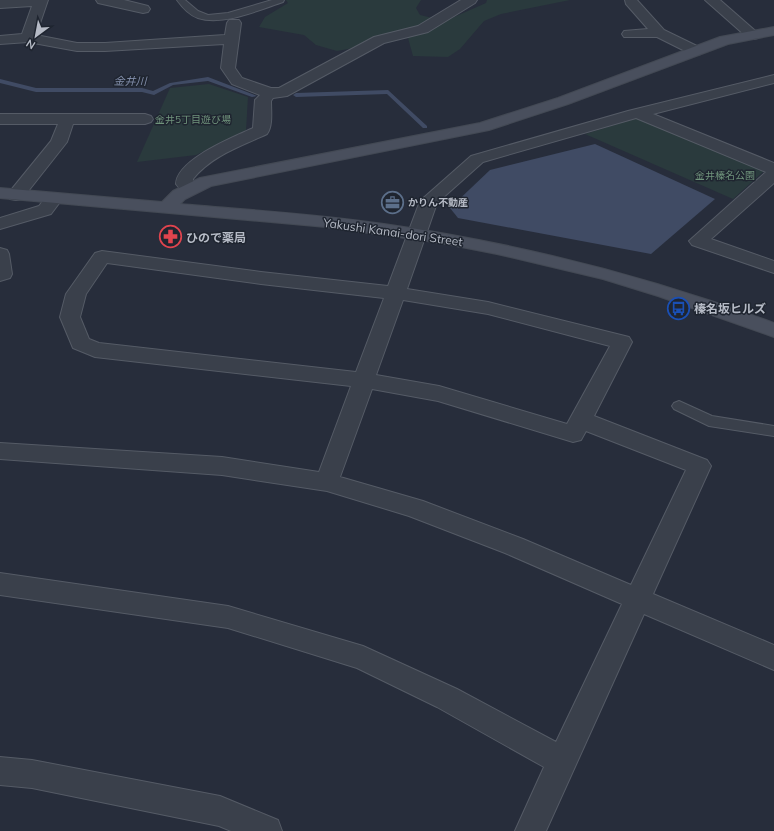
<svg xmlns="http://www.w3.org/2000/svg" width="774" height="831" font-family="Mulish,'Noto Sans JP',sans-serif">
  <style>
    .green { fill: #2a3a3d }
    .water { fill: #404b64 }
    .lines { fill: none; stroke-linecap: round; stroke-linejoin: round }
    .stream { fill: #404b64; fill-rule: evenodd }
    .lane-casing { stroke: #555b66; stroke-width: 2 }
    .street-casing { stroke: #555b66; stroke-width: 2 }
    .secondary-casing { stroke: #434954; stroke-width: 2 }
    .lane { fill: #3a404b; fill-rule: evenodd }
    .street { fill: #3a404b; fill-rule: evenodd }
    .secondary { fill: #494f5d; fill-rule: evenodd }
    .labels { text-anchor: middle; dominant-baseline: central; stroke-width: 3; stroke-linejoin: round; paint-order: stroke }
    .far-park-label { font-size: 10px; fill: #70947c; stroke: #1f2530 }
    .far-poi-label { font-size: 10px; font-weight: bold; fill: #b6bbc6; stroke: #1f2530; text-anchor: start }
    .far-water-label { font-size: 11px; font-style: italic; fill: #828eaa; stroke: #1f2530 }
    .street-label { font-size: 12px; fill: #b6bbc6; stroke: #1f2530 }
    .poi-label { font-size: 12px; font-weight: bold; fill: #b6bbc6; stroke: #1f2530; text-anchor: start }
  </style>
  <rect width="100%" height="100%" fill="#272d3b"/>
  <!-- green -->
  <g class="green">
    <polygon points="286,0 421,0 416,8 420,15 445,21 486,3 487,0 570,0 501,14 484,21 460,49 448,57 413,56 408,38 337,51 316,45 304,35 259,27 265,17 288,3"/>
    <polygon points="209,84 248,97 246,130 196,155 137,162 170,88"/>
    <polygon points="637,118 764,171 733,199 585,134"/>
  </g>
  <!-- water -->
  <polygon class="water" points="595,144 715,199 651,254 458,218 450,208 490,170"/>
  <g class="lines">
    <!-- stream -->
    <g class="stream">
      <polygon points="208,77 257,96 252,97 208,81 173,85 154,95 142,92 36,92 0,83 0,79 36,88 142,88 153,91 170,83"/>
      <polygon points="388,90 427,126 427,128 423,128 387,94 296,97 293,95 296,93"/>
    </g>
    <defs>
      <g id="lane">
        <path d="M 177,0 L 185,0 L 198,11 L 208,15 L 228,13 L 272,0 L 284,0 L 283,2 C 259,10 223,26 198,18 C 189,15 182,7 177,0 Z"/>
        <polygon points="679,401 712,416 774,426 774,436 709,426 674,409 672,406 674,403"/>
      </g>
      <g id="street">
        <path d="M 0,0 L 48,0 L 36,35 L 77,43 L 105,43 L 225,35 L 227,23 L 229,20 L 239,20 L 241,23 L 235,68 L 242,78 L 271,88 L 279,88 L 374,37 L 418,26 L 461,0 L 477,0 L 475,3 L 428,32 L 384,43 L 287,96 L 273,98 L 271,101 C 271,111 273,126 267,134 C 241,146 211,156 193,179 L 193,182 L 199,188 L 196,192 C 187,194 182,192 176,184 C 177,159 234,137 253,128 L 255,100 L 260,95 L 232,84 L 221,68 L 224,44 L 105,51 L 77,51 L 28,42 L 0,44 L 0,36 L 22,34 L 32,6 L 0,8 Z"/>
        <polygon points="96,0 124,0 148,6 150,9 148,12 143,13 98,3"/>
        <polygon points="625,0 637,0 664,30 701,48 703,51 701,54 696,55 691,54 657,37 624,37 622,34 624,31 648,29 626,4"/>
        <polygon points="705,0 720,0 760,35 758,38 753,39 748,38"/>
        <path d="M 774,75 L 774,83 L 653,114 L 774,163 L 774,183 L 711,239 L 774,261 L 774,273 L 692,245 L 689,241 L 766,172 L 636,118 L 483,162 L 437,203 L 407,289 L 488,302 L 629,337 L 632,342 L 594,416 L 707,460 L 711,466 L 653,594 L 774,645 L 774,670 L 644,614 L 546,831 L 515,831 L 544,767 L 437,707 L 357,668 L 228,628 L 0,595 L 0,573 L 228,606 L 363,646 L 457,689 L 556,742 L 622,604 L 505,553 L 409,516 L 327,491 L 222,475 L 0,459 L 0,443 L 222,457 L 319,472 L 351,386 L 95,357 L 73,348 L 60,317 L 66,294 L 95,253 L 102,251 L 261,272 L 388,286 L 420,201 L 471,156 L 628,111 ZM 107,263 L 261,284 L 384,298 L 356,372 L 99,343 L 89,339 L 80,317 L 86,294 ZM 403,300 L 488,314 L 610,346 L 567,424 L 439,386 L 376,375 ZM 372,389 L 438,401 L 573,442 L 581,440 L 586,431 L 686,470 L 631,585 L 523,539 L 423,501 L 340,477 Z"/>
        <polygon points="0,114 145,114 151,116 153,119 151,122 145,124 73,124 67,142 22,199 16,200 10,199 7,195 51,141 58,124 0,124"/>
        <polygon points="54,193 60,194 63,198 51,214 0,229 0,218 39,206 48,194"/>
        <polygon points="0,248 7,250 9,254 12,274 10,278 0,281"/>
        <polygon points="0,757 32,760 220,796 278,820 282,831 231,831 219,826 32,788 0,785"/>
      </g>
      <path id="secondary" d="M 774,27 L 774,35 L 728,44 L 568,104 L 489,130 L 211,186 L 185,199 L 180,204 C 248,210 316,214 384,224 C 517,243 647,276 774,323 L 774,337 L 658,296 L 603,279 L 497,254 L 441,243 L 326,227 L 0,198 L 0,188 L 162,202 L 173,191 L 200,178 L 480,123 L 558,98 L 720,37 Z"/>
    </defs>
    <!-- lane casing -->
    <use href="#lane" class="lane-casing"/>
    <!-- street casing -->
    <use href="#street" class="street-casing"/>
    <!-- secondary casing -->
    <use href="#secondary" class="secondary-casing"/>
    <!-- lane -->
    <use href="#lane" class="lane"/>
    <!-- street -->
    <use href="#street" class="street"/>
    <!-- secondary -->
    <use href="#secondary" class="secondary"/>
  </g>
  <!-- icons -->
  <defs>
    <symbol id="office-ring" viewBox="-11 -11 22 22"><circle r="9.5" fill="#1f2530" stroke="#5c6f8a" stroke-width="1.5"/><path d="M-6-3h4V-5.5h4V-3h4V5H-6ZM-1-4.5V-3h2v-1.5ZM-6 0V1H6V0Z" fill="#5c6f8a"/></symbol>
    <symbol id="pharmacy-ring" viewBox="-11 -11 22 22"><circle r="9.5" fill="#1f2530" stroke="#e0444e" stroke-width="1.5"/><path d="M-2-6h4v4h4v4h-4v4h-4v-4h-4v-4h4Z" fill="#e0444e"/></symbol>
    <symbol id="bus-ring" viewBox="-11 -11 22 22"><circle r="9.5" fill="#1f2530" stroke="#1a4fb4" stroke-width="1.5"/><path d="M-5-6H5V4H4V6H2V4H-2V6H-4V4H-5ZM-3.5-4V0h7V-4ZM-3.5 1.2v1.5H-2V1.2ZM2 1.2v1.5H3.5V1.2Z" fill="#1a4fb4"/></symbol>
  </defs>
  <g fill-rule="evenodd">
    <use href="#office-ring" x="380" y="190" width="25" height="25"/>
    <use href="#pharmacy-ring" x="158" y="224" width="25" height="25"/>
    <use href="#bus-ring" x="666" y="296" width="25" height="25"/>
  </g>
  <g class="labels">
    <!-- far-park labels -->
    <g class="far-park-label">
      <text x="193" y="119">金井5丁目遊び場</text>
      <text x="725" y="175">金井榛名公園</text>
    </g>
    <!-- far-poi labels -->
    <g class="far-poi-label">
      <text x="408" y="202">かりん不動産</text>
    </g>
    <!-- far-water labels -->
    <g class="far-water-label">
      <text transform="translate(130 81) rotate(1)">金井川</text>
    </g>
    <!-- street labels -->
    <g class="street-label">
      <text transform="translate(393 232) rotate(8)">Yakushi Kanai-dori Street</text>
    </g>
    <!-- poi labels -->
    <g class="poi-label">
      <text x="186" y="237">ひので薬局</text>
      <text x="694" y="308">榛名坂ヒルズ</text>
    </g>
  </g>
  <!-- north arrow -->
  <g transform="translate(36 36) rotate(212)" stroke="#1f2530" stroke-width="3" paint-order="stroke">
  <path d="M0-3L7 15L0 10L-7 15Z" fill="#b6bbc6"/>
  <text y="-6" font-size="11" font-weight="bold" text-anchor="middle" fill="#b6bbc6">N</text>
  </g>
</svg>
